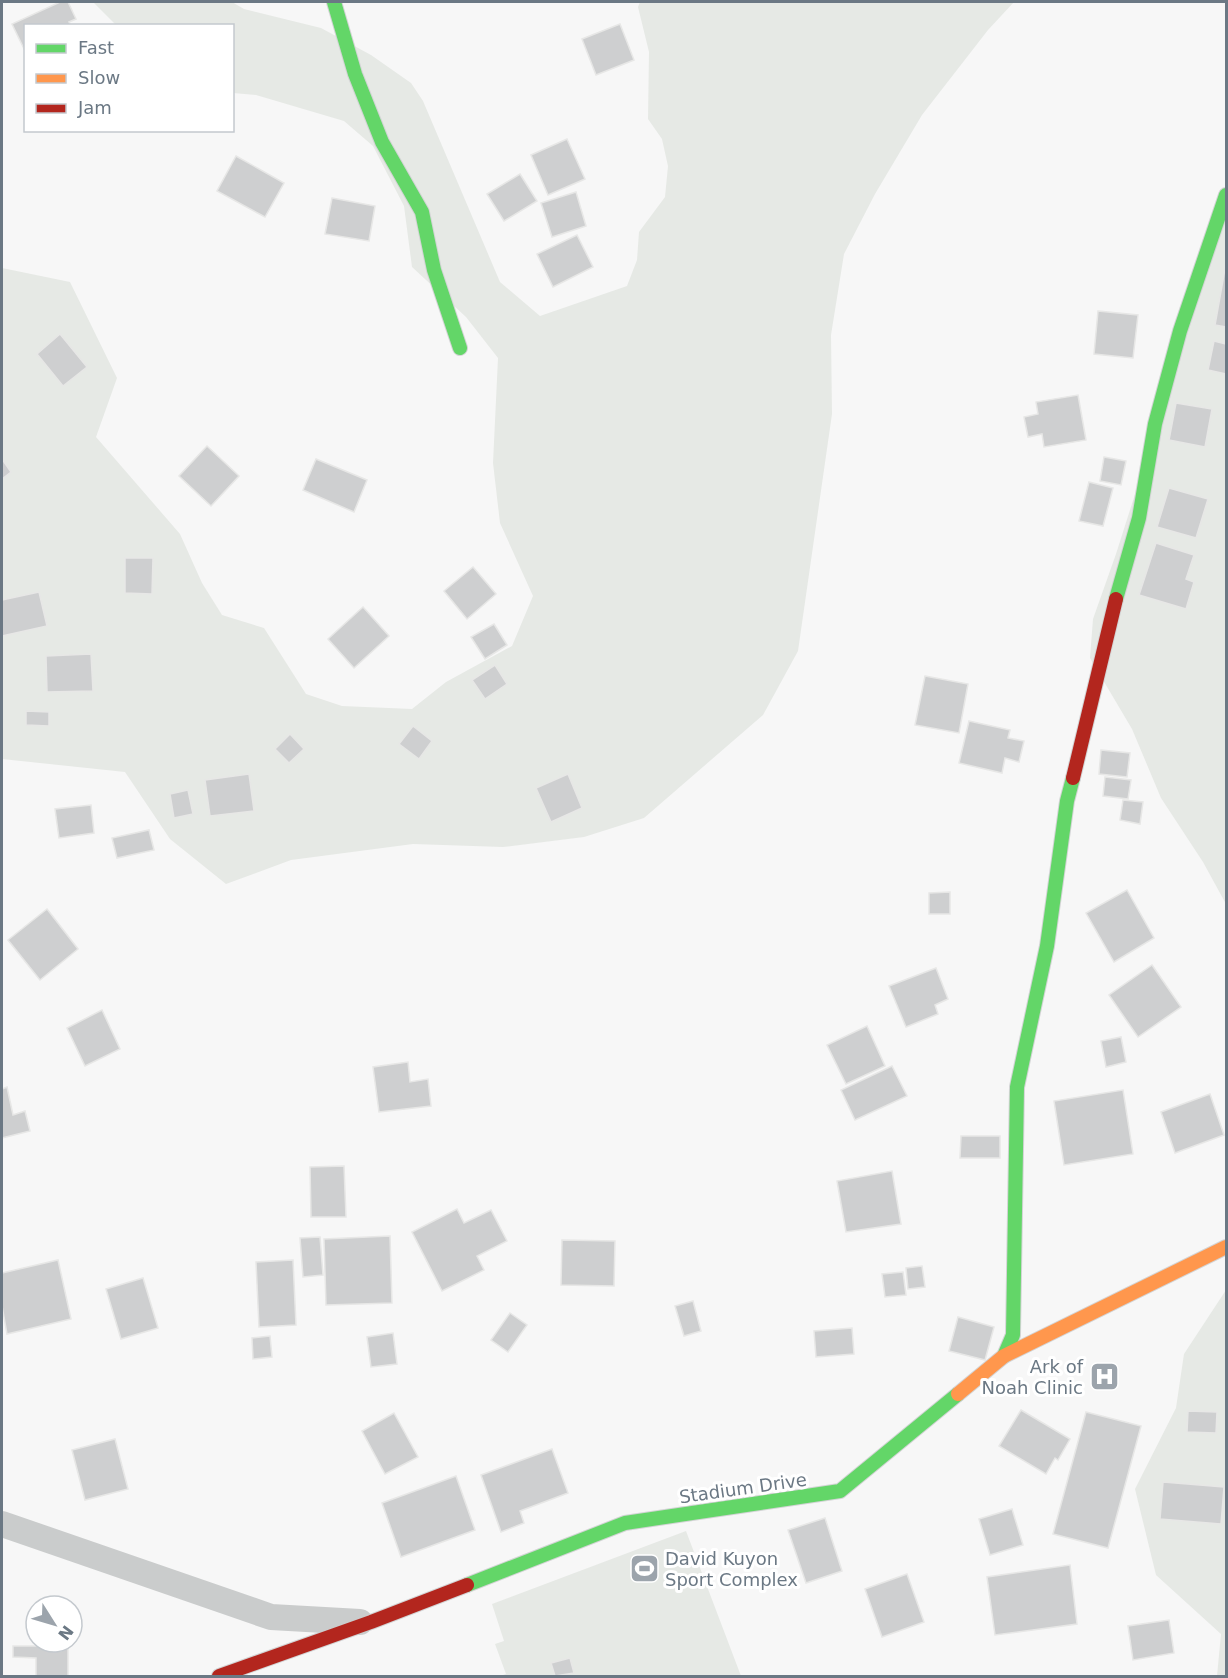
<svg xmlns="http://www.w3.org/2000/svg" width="1228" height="1678" font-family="'DejaVu Sans',sans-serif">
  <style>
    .green { fill: #e6e9e5 }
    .building { fill: #cecfd0; stroke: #e7e7e6; stroke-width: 1.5 }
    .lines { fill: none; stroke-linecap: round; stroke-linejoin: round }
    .fast-casing { stroke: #d3d4d5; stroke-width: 16 }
    .slow-casing { stroke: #d3d4d5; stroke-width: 16 }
    .jam-casing { stroke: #d3d4d5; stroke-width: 16 }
    .street { stroke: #cacccc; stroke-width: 26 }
    .fast { stroke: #63d668; stroke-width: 14 }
    .slow { stroke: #ff974d; stroke-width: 14 }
    .jam { stroke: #b3261e; stroke-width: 14 }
    .labels { text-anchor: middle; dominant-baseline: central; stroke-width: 6; stroke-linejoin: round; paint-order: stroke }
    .poi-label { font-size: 18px; fill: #6b7884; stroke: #fff; text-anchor: end }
    .street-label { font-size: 18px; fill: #6b7884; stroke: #fff }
  </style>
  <rect width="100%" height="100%" fill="#f7f7f7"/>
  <!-- green -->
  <g class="green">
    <polygon points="93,2 232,2 244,9 321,28 371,55 411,83 423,101 500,282 540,316 627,286 637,260 639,232 665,197 668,166 662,139 648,119 649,52 638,7 640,2 1014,2 988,30 922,115 875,194 844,254 831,335 832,414 798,651 763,715 644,818 584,837 503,847 413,844 291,860 226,884 170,839 125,772 2,759 2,268 70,282 117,378 96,437 180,534 202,583 222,615 264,628 306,694 342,706 412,709 446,682 512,646 533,596 500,523 493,463 498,358 466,317 412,267 404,206 373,146 344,121 256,95 233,93 232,26 116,25"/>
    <polygon points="1226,208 1226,904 1203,862 1161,798 1132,729 1090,658 1093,619 1116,554"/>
    <polygon points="1226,1290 1226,1676 1217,1676 1221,1634 1156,1575 1135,1489 1176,1408 1184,1354"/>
    <polygon points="686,1531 741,1676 500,1676 506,1674 495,1644 504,1641 492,1604"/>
  </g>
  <!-- building -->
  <g class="building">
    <polygon points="60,2 68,2 76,19 69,22 71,26 26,26 26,53 12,24"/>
    <polygon points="620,24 634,60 596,75 582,39"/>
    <polygon points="567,139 585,179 548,195 531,155"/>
    <polygon points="236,156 284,183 265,217 217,191"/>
    <polygon points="520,174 537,201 504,221 487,194"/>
    <polygon points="576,192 586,226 552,237 541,203"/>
    <polygon points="332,198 375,206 369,241 325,234"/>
    <polygon points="577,235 593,267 553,287 537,254"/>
    <polygon points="1226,263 1226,327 1215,325"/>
    <polygon points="1098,311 1138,315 1133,358 1094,354"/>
    <polygon points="60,334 87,367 63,386 37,354"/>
    <polygon points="1214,341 1226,344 1226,374 1208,370"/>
    <polygon points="1078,395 1086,440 1044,447 1042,434 1028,437 1024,417 1038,414 1036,402"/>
    <polygon points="1176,403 1212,409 1205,447 1169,440"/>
    <polygon points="207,446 239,476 211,506 179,476"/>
    <polygon points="1104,457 1126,461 1121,485 1100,481"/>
    <polygon points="2,459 11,472 2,479"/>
    <polygon points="316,459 367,480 354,512 303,490"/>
    <polygon points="1089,482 1113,488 1103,526 1079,521"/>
    <polygon points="1169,488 1208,499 1196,538 1157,527"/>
    <polygon points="1156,543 1194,555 1186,579 1194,582 1186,609 1139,595"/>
    <polygon points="125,558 153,558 152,594 125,593"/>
    <polygon points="473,567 496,594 467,619 444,591"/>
    <polygon points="39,592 47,626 2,636 2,600"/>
    <polygon points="363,607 389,636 354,668 328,639"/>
    <polygon points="494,624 507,645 485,659 471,637"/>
    <polygon points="91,654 93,691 47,692 46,656"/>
    <polygon points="495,665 507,684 485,699 472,680"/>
    <polygon points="925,676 968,684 959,733 915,725"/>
    <polygon points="26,711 49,712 49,726 26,725"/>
    <polygon points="969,721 1010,730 1008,738 1024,741 1019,762 1005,758 1002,773 959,763"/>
    <polygon points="413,726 432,741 419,759 399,744"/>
    <polygon points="290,734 304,749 289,763 275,749"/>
    <polygon points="1101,750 1130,753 1127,777 1099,774"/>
    <polygon points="249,774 254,811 210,816 205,780"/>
    <polygon points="568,774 582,808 551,822 536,788"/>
    <polygon points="1105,777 1131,780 1128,799 1103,796"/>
    <polygon points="188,790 193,814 174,818 170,794"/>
    <polygon points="1123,800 1143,802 1140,824 1120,820"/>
    <polygon points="91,805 94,833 59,838 55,809"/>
    <polygon points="149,830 154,850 117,858 112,838"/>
    <polygon points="1127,890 1154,938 1114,962 1086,913"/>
    <polygon points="950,892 950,914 929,914 929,893"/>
    <polygon points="47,909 78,949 40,980 8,940"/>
    <polygon points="1152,965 1181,1007 1138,1037 1109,995"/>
    <polygon points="936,968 948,999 935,1005 938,1014 906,1027 889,986"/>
    <polygon points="102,1010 120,1049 85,1066 67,1028"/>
    <polygon points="867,1026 885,1066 846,1084 827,1045"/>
    <polygon points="1121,1037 1126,1062 1106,1067 1101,1041"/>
    <polygon points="408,1062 410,1082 428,1079 431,1106 379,1112 373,1067"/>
    <polygon points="892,1066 907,1096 855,1120 841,1090"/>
    <polygon points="7,1087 13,1115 25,1111 30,1131 2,1138 2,1089"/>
    <polygon points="1123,1090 1133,1154 1064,1165 1054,1101"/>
    <polygon points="1210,1094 1224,1135 1175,1153 1161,1112"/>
    <polygon points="961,1136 1000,1136 1000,1158 960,1158"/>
    <polygon points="344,1166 346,1217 311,1217 310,1167"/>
    <polygon points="892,1171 901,1224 846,1232 837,1181"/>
    <polygon points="457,1209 464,1223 491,1210 507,1241 477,1256 484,1270 442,1291 412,1232"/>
    <polygon points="390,1236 392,1303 326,1305 324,1239"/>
    <polygon points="320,1237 323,1275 303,1277 300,1238"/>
    <polygon points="562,1240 615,1241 614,1286 561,1285"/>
    <polygon points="58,1260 71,1319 7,1334 2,1306 2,1273"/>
    <polygon points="293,1260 296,1325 259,1327 256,1262"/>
    <polygon points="922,1266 925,1287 908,1289 906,1268"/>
    <polygon points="903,1272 906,1295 885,1297 882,1274"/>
    <polygon points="143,1278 158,1328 121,1339 106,1289"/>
    <polygon points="693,1301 701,1331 684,1336 675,1306"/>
    <polygon points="510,1313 527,1325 508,1352 491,1340"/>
    <polygon points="958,1317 994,1327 985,1360 949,1351"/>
    <polygon points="852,1328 854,1354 816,1357 814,1331"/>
    <polygon points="393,1333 397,1364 371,1367 367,1337"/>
    <polygon points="270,1336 272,1357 253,1359 252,1338"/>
    <polygon points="1021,1410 1070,1439 1058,1460 1055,1458 1046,1474 999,1446"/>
    <polygon points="1188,1411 1217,1412 1216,1433 1187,1432"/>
    <polygon points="1086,1412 1141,1426 1108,1548 1053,1534"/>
    <polygon points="394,1413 418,1457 385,1474 362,1431"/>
    <polygon points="115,1439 128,1489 85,1500 72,1450"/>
    <polygon points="552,1449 568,1493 520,1511 524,1523 501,1532 481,1475"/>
    <polygon points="456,1476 475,1530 401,1557 382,1503"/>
    <polygon points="1163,1482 1224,1487 1221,1524 1160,1519"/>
    <polygon points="1012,1509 1023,1545 990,1555 979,1519"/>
    <polygon points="825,1518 842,1571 806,1583 788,1530"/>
    <polygon points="1070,1565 1077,1624 995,1635 987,1577"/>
    <polygon points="907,1574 924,1622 882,1637 865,1589"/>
    <polygon points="1169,1620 1174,1653 1133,1660 1128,1626"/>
    <polygon points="13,1646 68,1646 68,1676 36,1676 36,1658 13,1657"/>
    <polygon points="570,1658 574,1673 555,1676 551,1663"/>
  </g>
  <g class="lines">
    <defs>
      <g id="fast">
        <polyline points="334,2 355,74 382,142 422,212 434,270 460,348"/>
        <polyline points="1116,599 1139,518 1155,424 1180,331 1226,195"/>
        <polyline points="1004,1356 1013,1335 1017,1087 1047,946 1067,801 1073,778"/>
        <polyline points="467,1585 625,1523 840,1491 958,1394"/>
      </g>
      <polyline id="slow" points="958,1394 1004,1356 1226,1247"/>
      <g id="jam">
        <polyline points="1073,778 1116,599"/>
        <polyline points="219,1676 371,1622 467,1585"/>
      </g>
    </defs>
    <!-- fast casing -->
    <use href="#fast" class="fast-casing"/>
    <!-- slow casing -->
    <use href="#slow" class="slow-casing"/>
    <!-- jam casing -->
    <use href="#jam" class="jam-casing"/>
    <!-- street -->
    <polyline class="street" points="2,1524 271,1617 360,1622"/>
    <!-- fast -->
    <use href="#fast" class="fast"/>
    <!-- slow -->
    <use href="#slow" class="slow"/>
    <!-- jam -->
    <use href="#jam" class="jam"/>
  </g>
  <!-- icons -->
  <defs>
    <symbol id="hospital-square" viewBox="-11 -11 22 22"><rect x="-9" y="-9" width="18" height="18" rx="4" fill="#9ca4ac" stroke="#fff"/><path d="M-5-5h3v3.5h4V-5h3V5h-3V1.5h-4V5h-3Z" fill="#fff"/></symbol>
    <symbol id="stadium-square" viewBox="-11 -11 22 22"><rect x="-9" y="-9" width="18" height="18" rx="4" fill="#9ca4ac" stroke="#fff"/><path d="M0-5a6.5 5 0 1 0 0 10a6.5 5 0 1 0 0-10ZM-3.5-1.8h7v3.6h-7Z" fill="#fff"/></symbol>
  </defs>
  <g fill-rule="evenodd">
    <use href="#hospital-square" x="1088" y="1360" width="33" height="33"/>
    <use href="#stadium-square" x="628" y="1552" width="33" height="33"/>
  </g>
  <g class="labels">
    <!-- poi labels -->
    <g class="poi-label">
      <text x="1083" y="1366">Ark of<tspan x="1083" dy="21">Noah Clinic</tspan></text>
      <text x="665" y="1558" text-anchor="start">David Kuyon<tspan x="665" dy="21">Sport Complex</tspan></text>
    </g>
    <!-- street labels -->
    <g class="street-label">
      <text transform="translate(743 1488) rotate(-8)">Stadium Drive</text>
    </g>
  </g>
  <!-- border -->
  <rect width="1228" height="1678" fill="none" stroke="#6b7884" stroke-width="6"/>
  <!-- legend -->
  <rect x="24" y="24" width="210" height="108" fill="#ffffff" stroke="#c4c9ce" stroke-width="1.5"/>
  <rect x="36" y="44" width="30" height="9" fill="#63d668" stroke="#c4c9ce" stroke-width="1.5"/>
  <text x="78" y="54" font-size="18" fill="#6b7884">Fast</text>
  <rect x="36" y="74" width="30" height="9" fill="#ff974d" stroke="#c4c9ce" stroke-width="1.5"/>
  <text x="78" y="84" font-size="18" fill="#6b7884">Slow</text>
  <rect x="36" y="104" width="30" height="9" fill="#b3261e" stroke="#c4c9ce" stroke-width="1.5"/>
  <text x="78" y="114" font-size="18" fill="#6b7884">Jam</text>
  <!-- north arrow -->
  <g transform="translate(54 1624) rotate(127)"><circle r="28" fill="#ffffff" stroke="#c4c9ce" stroke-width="1.5"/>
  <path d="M0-4.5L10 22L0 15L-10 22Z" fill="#9ca4ac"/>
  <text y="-9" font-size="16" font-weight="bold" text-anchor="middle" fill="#6b7884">N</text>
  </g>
</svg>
